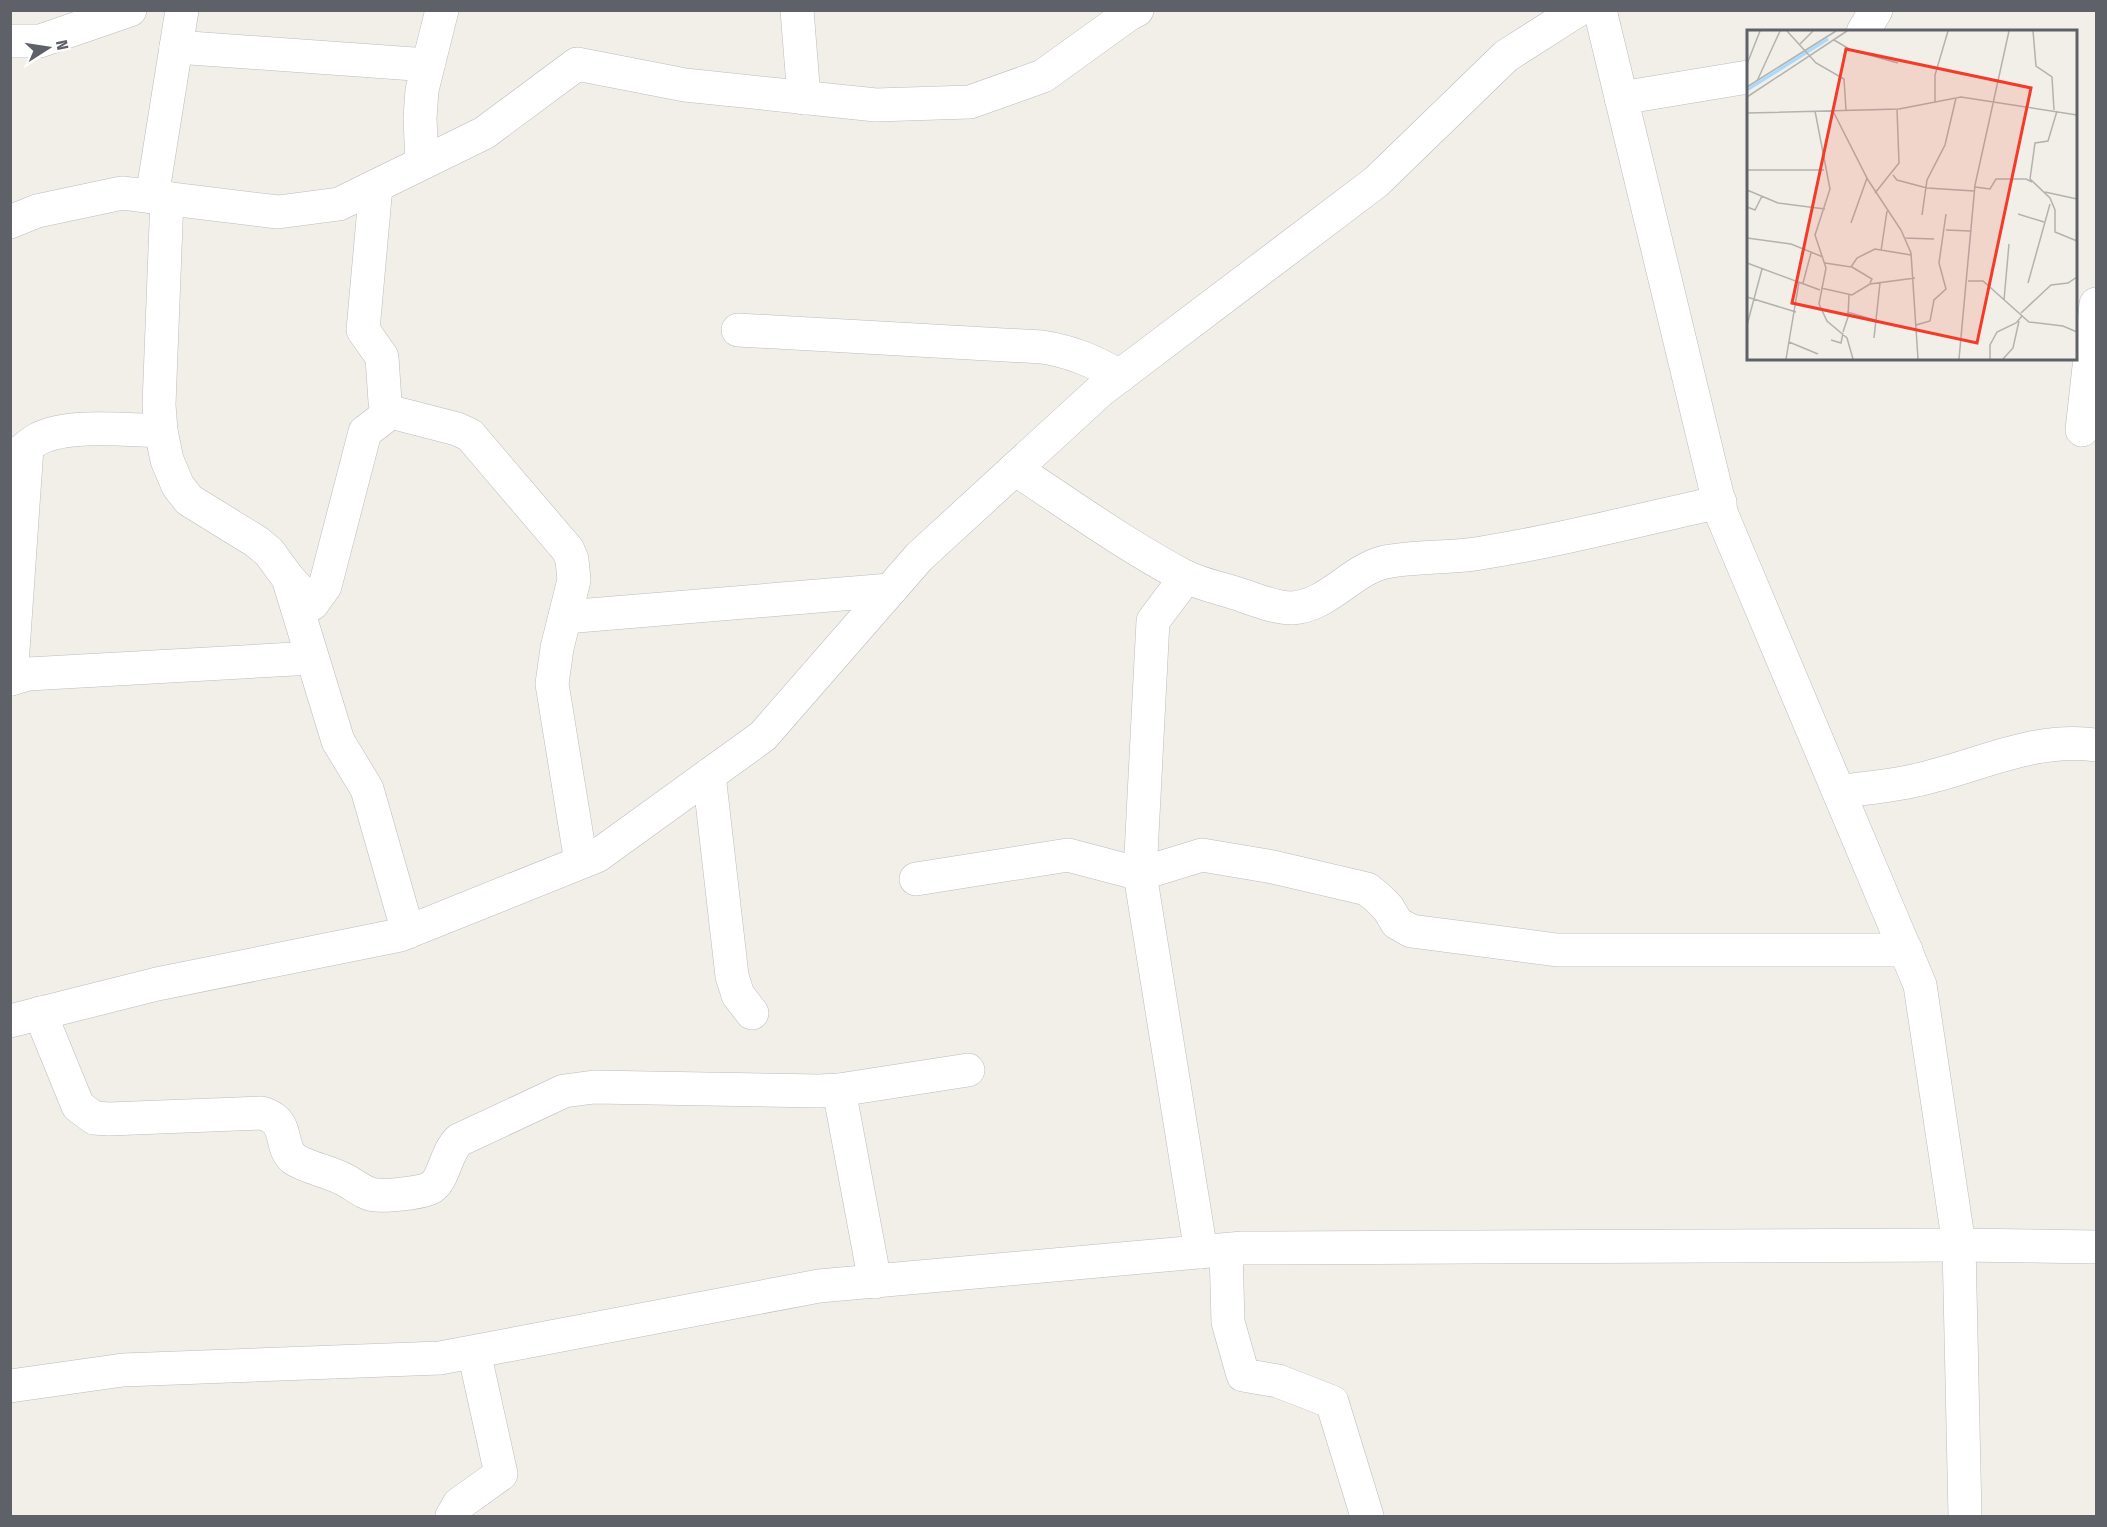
<svg xmlns="http://www.w3.org/2000/svg" width="2107" height="1527" font-family="'Fira Sans Condensed',sans-serif">
  <style>
    .lines { fill: none; stroke-linecap: round; stroke-linejoin: round }
    .minor-casing { stroke: #b9bcc1; stroke-width: 34 }
    .minor { stroke: #fff; stroke-width: 33 }
    .inset-river { fill: none; stroke: #a9d9ff; stroke-width: 3 }
    .inset-road { fill: none; stroke: #b2b3b0; stroke-width: 1.5 }
    .view { fill: #f43b2a; fill-opacity: 0.15; stroke: #f43b2a; stroke-width: 3 }
    .inset-edge { fill: none; stroke: #5e6268; stroke-width: 3 }
  </style>
  <rect width="100%" height="100%" fill="#f1efe7"/>
  <g class="lines">
    <defs>
      <g id="minor">
        <polyline points="797,10 804,98"/>
        <polyline points="1600,10 1722,515 1920,985 1959,1245 1965,1516"/>
        <polyline points="1863,32 1876,10"/>
        <polyline points="10,41 40,41 130,10"/>
        <polyline points="176,47 428,65"/>
        <polyline points="1621,98 1748,77"/>
        <polyline points="422,163 420,118 422,90 442,10"/>
        <polyline points="376,186 363,330 382,357 385,402 391,412 457,429 470,435 568,550 572,560 574,580 557,648 552,684 581,862"/>
        <polyline points="152,197 182,10"/>
        <polyline points="167,198 159,405 161,431 167,460 178,486 189,500 257,542 269,552 288,578 338,741 367,789 408,932"/>
        <polyline points="10,222 37,211 122,193 278,212 339,204 484,133 577,64 685,85 876,105 970,102 1043,76 1129,14 1137,10"/>
        <path d="M 738,330 L 1042,347 C 1073,352 1093,361 1120,376"/>
        <polyline points="2082,430 2096,304"/>
        <path d="M 11,458 C 21,453 29,444 38,439 C 68,423 127,430 161,431"/>
        <path d="M 1015,469 C 1070,505 1125,545 1184,576 C 1202,585 1225,589 1244,596 C 1259,601 1276,608 1292,608 C 1328,606 1351,570 1385,562 C 1415,556 1446,558 1475,554 C 1558,541 1639,520 1720,502"/>
        <polyline points="1186,577 1153,621 1140,874 1201,1252"/>
        <polyline points="288,578 312,604 325,586 365,432 391,412"/>
        <polyline points="565,617 890,590"/>
        <polyline points="10,679 28,674 312,658"/>
        <polyline points="11,679 27,447"/>
        <polyline points="709,775 732,976 738,995 752,1013"/>
        <path d="M 1839,792 C 1865,788 1892,786 1917,780 C 1977,767 2034,736 2096,745"/>
        <polyline points="916,879 1068,855 1140,874 1202,855 1273,867 1367,889 1377,897 1388,908 1397,923 1411,931 1557,950 1906,950"/>
        <path d="M 40,1013 L 78,1106 L 94,1118 L 109,1119 L 261,1113 C 265,1114 270,1116 274,1119 C 287,1129 281,1149 294,1159 C 305,1167 331,1172 345,1180 C 355,1185 365,1195 377,1195 C 388,1196 423,1193 432,1187 C 444,1179 446,1152 459,1140 L 564,1091 L 594,1087 L 819,1091 L 839,1090 L 968,1070"/>
        <polyline points="10,1021 157,984 400,935 597,856 763,736 919,557 1101,390 1376,182 1506,56 1578,10"/>
        <polyline points="839,1090 875,1282"/>
        <polyline points="1226,1250 1228,1322 1243,1375 1278,1381 1332,1402 1367,1516"/>
        <polyline points="10,1386 123,1370 440,1358 819,1286 1243,1248 1959,1245 2096,1247"/>
        <polyline points="452,1516 459,1504 501,1474 474,1352"/>
      </g>
    </defs>
    <!-- minor casing -->
    <use href="#minor" class="minor-casing"/>
    <!-- minor -->
    <use href="#minor" class="minor"/>
  </g>
  <!-- overview -->
  <g transform="translate(1747 30)">
    <rect width="330" height="330" fill="#f1efe7"/>
    <path class="inset-river" d="M 0,60 L 81,9"/>
    <path class="inset-road" d="M 40,1 L 69,33 L 97,49 L 99,80M 286,1 L 289,36 L 305,47 L 307,80M 87,10 L 104,20 L 151,33M 53,14 L 66,1M 0,34 L 13,1M 10,51 L 33,1M 0,57 L 89,1M 0,67 L 100,1M 188,72 L 188,45 L 201,1M 68,81 L 83,159 L 68,205 L 79,238 L 72,274 L 80,291 L 100,308 L 106,329M 86,81 L 121,150 L 154,200 L 164,223 L 171,329M 310,81 L 301,111 L 288,113 L 283,149 L 303,168 L 308,180 L 308,202 L 330,211M 0,83 L 152,79 L 214,67 L 330,85M 0,140 L 77,140M 146,145 L 150,150 L 180,158 L 227,161M 228,157 L 243,159 L 249,149 L 279,149 L 285,152M 0,160 L 31,173 L 78,179M 298,162 L 330,169M 128,163 L 152,133 L 150,79M 0,177 L 8,180 L 15,166M 271,184 L 297,192M 175,185 L 180,150 L 198,115 L 209,68M 104,193 L 120,148M 199,200 L 223,201M 0,208 L 44,214 L 76,227M 157,208 L 187,209M 134,221 L 140,181M 0,233 L 73,260M 78,233 L 104,237 L 110,228 L 128,219 L 164,225M 105,237 L 125,249 L 123,253M 221,251 L 236,251 L 282,292 L 316,296 L 330,302M 56,253 L 64,223M 281,253 L 303,174M 74,258 L 105,265 L 123,254 L 168,248M 0,267 L 49,282M 257,270 L 262,214M 100,282 L 128,290M 274,283 L 304,255 L 321,253 L 330,247M 0,295 L 15,239M 169,295 L 183,291 L 187,270 L 199,259 L 192,233 L 199,184M 96,302 L 101,287 L 102,265M 127,308 L 133,253M 84,310 L 94,313 L 96,303M 42,312 L 71,324M 39,329 L 52,252M 212,329 L 228,155 L 262,1M 243,329 L 243,315 L 250,302 L 269,293 L 275,286M 256,329 L 266,318 L 272,291"/>
    <path class="view" d="M 99,19 L 284,58 L 230,313 L 45,273 Z"/>
    <rect width="330" height="330" class="inset-edge"/>
  </g>
  <!-- border -->
  <rect width="2107" height="1527" fill="none" stroke="#5e6268" stroke-width="24"/>
  <!-- north arrow -->
  <g transform="translate(48 48) rotate(78)" stroke="#ffffff" stroke-width="4.5" paint-order="stroke">
  <path d="M0-4.5L10 22L0 15L-10 22Z" fill="#5e6268"/>
  <text y="-9" font-size="16" font-weight="bold" text-anchor="middle" fill="#5e6268">N</text>
  </g>
</svg>
